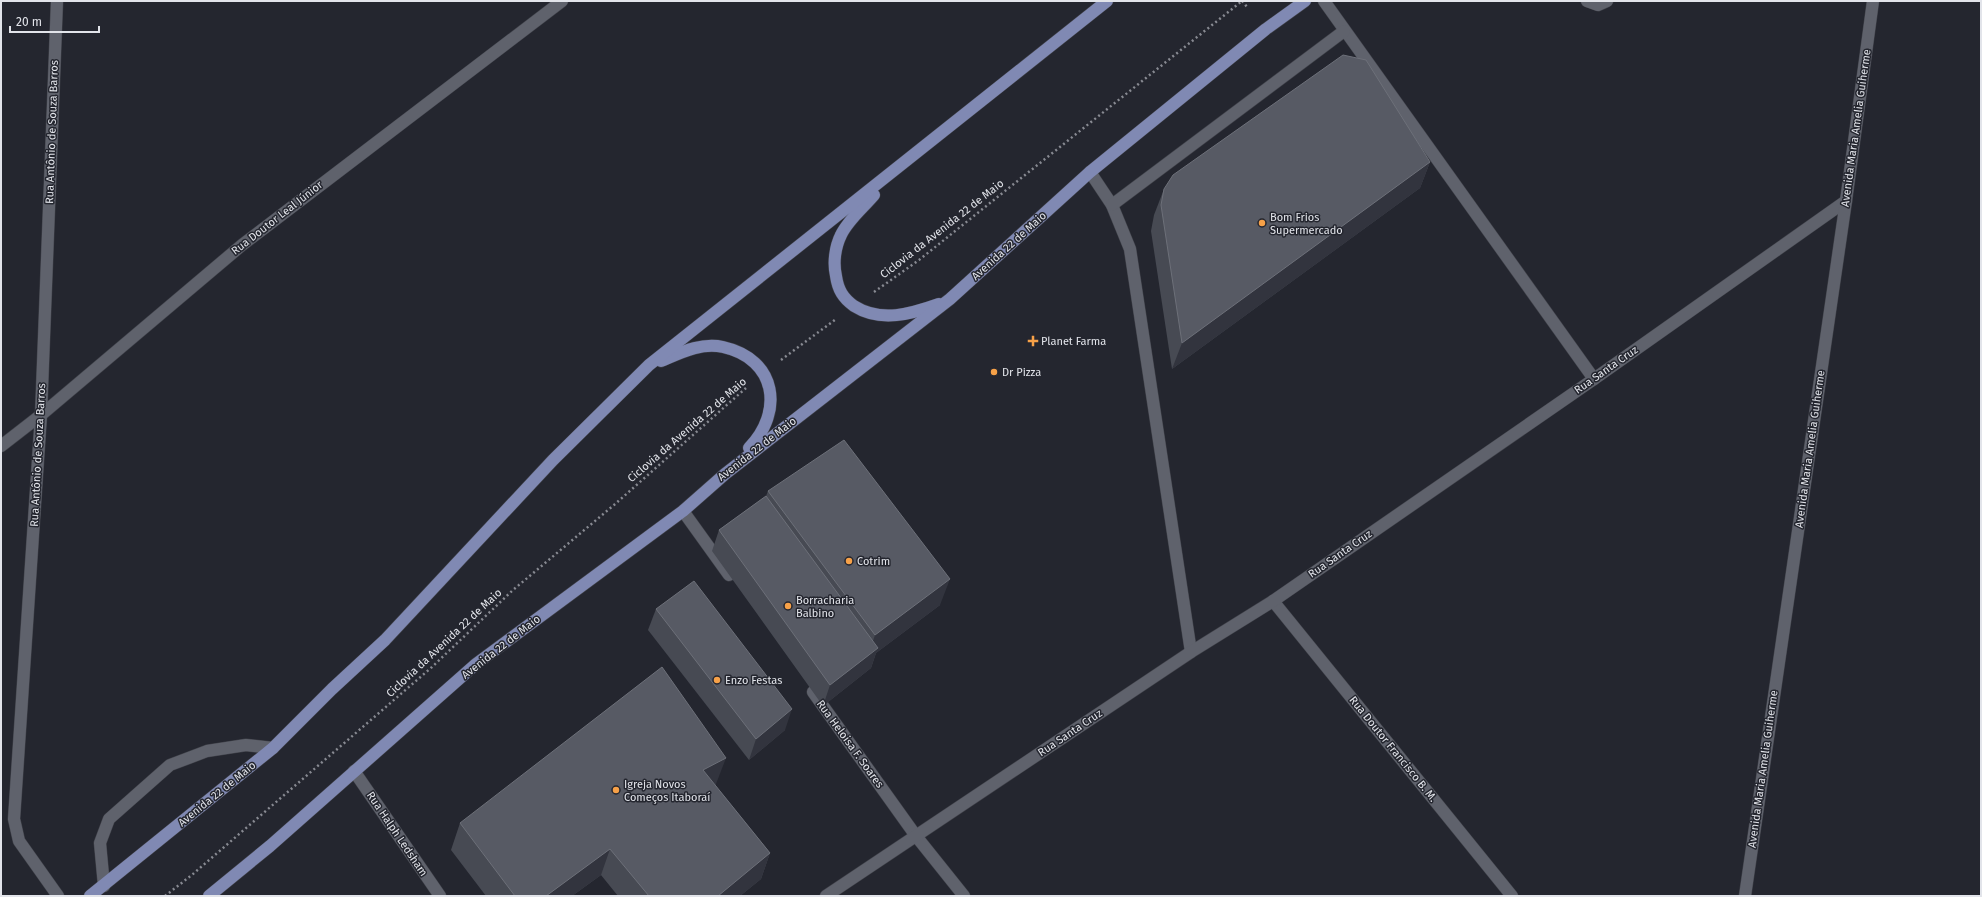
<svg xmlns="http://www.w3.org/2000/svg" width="1982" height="897" font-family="'Fira Sans',sans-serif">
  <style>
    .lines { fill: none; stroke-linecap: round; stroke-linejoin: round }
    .minor-casing { stroke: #40424a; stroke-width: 13 }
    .major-casing { stroke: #40424a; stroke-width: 13 }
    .path { stroke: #888a92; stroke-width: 2.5; stroke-dasharray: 2 3; stroke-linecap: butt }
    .minor { stroke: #5f626c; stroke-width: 12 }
    .major { stroke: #8089b3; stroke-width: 12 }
    .wall { fill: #474a53 }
    .shaded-wall { fill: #32343e }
    .building { fill: #575a64; stroke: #6d7079 }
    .poi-dot { fill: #f7a148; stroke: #24262f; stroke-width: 1.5 }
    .labels { text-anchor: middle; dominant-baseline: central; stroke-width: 3; stroke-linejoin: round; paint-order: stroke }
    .street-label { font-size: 11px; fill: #e2e4ea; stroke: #24262f }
    .poi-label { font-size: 11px; fill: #e2e4ea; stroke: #24262f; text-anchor: start }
  </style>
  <rect width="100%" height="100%" fill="#24262f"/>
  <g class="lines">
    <defs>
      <g id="minor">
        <polyline points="57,1 41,415 14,819 19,841 58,896"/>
        <polyline points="1324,1 1594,379"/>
        <polyline points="1587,1 1598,5 1607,1"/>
        <polyline points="1090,172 1112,205 1130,249 1191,652"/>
        <polyline points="1112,205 1344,31"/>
        <polyline points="1,446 41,415 242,245 562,1"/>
        <polyline points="683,511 729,575"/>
        <polyline points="1273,601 1512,896"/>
        <polyline points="813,692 916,836 964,896"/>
        <polyline points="354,771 440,896"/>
        <polyline points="104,886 100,843 109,819 170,765 207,751 246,745 273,748"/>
        <polyline points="826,896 1191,652 1273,601 1594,379 1846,201"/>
        <polyline points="1745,896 1846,201 1873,1"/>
      </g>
      <g id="major">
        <path d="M 874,195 C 864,207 848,220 841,235 C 835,247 833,263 836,276 C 838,290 843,298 854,306 C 881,323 911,314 939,304"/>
        <path d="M 661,361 C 680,353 701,342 723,347 C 777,359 784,412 749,448"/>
        <polyline points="90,896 273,748 332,689 385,640 553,460 649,365 1107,1"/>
        <polyline points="209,896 270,846 476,664 683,511 725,474 950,299 1090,172 1266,29 1305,1"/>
      </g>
    </defs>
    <!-- minor casing -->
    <use href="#minor" class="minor-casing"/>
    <!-- major casing -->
    <use href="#major" class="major-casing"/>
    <!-- path -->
    <g class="path">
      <polyline points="1242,1 1248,8"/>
      <polyline points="874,292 919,260 1242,1"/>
      <polyline points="781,360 836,319"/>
      <polyline points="165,896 193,874 432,667 513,590 614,505 746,388"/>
    </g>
    <!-- minor -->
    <use href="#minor" class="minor"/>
    <!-- major -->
    <use href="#major" class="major"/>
  </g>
  <!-- wall -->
  <g class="wall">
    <polygon points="1430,162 1420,188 1172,369 1151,231 1154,215 1164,189"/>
    <polygon points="768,491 940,605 876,653 871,668 823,706 712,551 719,530 766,496"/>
    <polygon points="656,609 785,730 749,760 648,630"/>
    <polygon points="716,784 715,785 770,853 761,879 740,896 618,896 601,875 572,896 486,896 451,850 460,823"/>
  </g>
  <!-- shaded-wall -->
  <g class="shaded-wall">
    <polygon points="1430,162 1420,188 1172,369 1182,343"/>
    <polygon points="950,579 940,605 876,653 871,668 823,706 830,685 868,656 875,635"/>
    <polygon points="792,709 785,730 749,760 756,739"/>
    <polygon points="726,758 716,784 693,796 703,770"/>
    <polygon points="610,849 601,875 572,896 546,896"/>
    <polygon points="770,853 761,879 740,896 718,896"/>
  </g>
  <!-- building -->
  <g class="building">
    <polygon points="1343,55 1366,60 1430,162 1182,343 1161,205 1164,189 1173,175"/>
    <polygon points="844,440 950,579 875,635 768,491"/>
    <polygon points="766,496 878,648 830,685 719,530"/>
    <polygon points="694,581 792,709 756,739 656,609"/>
    <polygon points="662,667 726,758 703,770 770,853 718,896 649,896 610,849 546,896 515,896 460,823"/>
  </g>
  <!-- markers -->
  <g class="poi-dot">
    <circle cx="1262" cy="223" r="4"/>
    <path d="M1031 335h4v4h4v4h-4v4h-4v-4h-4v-4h4z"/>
    <circle cx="994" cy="372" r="4"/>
    <circle cx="849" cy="561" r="4"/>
    <circle cx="788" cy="606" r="4"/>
    <circle cx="717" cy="680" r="4"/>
    <circle cx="616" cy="790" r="4"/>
  </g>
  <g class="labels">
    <!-- street labels -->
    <g class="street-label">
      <text transform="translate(1856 128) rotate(-82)">Avenida Maria Amelia Guiherme</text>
      <text transform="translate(52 132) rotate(-88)">Rua Antônio de Souza Barros</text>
      <text transform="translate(277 218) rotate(-38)">Rua Doutor Leal Júnior</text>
      <text transform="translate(942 229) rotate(-38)">Ciclovia da Avenida 22 de Maio</text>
      <text transform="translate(1009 246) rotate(-42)">Avenida 22 de Maio</text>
      <text transform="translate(1606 370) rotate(-35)">Rua Santa Cruz</text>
      <text transform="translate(687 430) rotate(-41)">Ciclovia da Avenida 22 de Maio</text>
      <text transform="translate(757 449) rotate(-38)">Avenida 22 de Maio</text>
      <text transform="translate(1810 449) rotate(-82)">Avenida Maria Amelia Guiherme</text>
      <text transform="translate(38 455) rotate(-87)">Rua Antônio de Souza Barros</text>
      <text transform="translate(1340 554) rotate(-35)">Rua Santa Cruz</text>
      <text transform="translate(444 643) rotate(-43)">Ciclovia da Avenida 22 de Maio</text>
      <text transform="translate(501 647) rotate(-38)">Avenida 22 de Maio</text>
      <text transform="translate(1070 733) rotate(-34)">Rua Santa Cruz</text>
      <text transform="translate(850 744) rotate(54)">Rua Heloisa F. Soares</text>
      <text transform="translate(1393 749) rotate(51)">Rua Doutor Francisco B. M.</text>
      <text transform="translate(1763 769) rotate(-82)">Avenida Maria Amelia Guiherme</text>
      <text transform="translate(217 794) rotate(-39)">Avenida 22 de Maio</text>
      <text transform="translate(397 834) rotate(56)">Rua Halph Ledsham</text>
    </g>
    <!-- poi labels -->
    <g class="poi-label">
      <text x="1270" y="217">Bom Frios<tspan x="1270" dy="13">Supermercado</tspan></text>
      <text x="1041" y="341">Planet Farma</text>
      <text x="1002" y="372">Dr Pizza</text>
      <text x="857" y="561">Cotrim</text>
      <text x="796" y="600">Borracharia<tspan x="796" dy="13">Balbino</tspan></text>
      <text x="725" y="680">Enzo Festas</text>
      <text x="624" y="784">Igreja Novos<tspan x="624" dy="13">Começos Itaboraí</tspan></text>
    </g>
  </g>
  <!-- border -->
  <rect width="1982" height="897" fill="none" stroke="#e2e4ea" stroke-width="4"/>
  <!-- scale -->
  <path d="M10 26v6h89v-6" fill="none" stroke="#e2e4ea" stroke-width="2"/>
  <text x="16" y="26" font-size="12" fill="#e2e4ea" stroke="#24262f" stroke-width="3" paint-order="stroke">20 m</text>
</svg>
